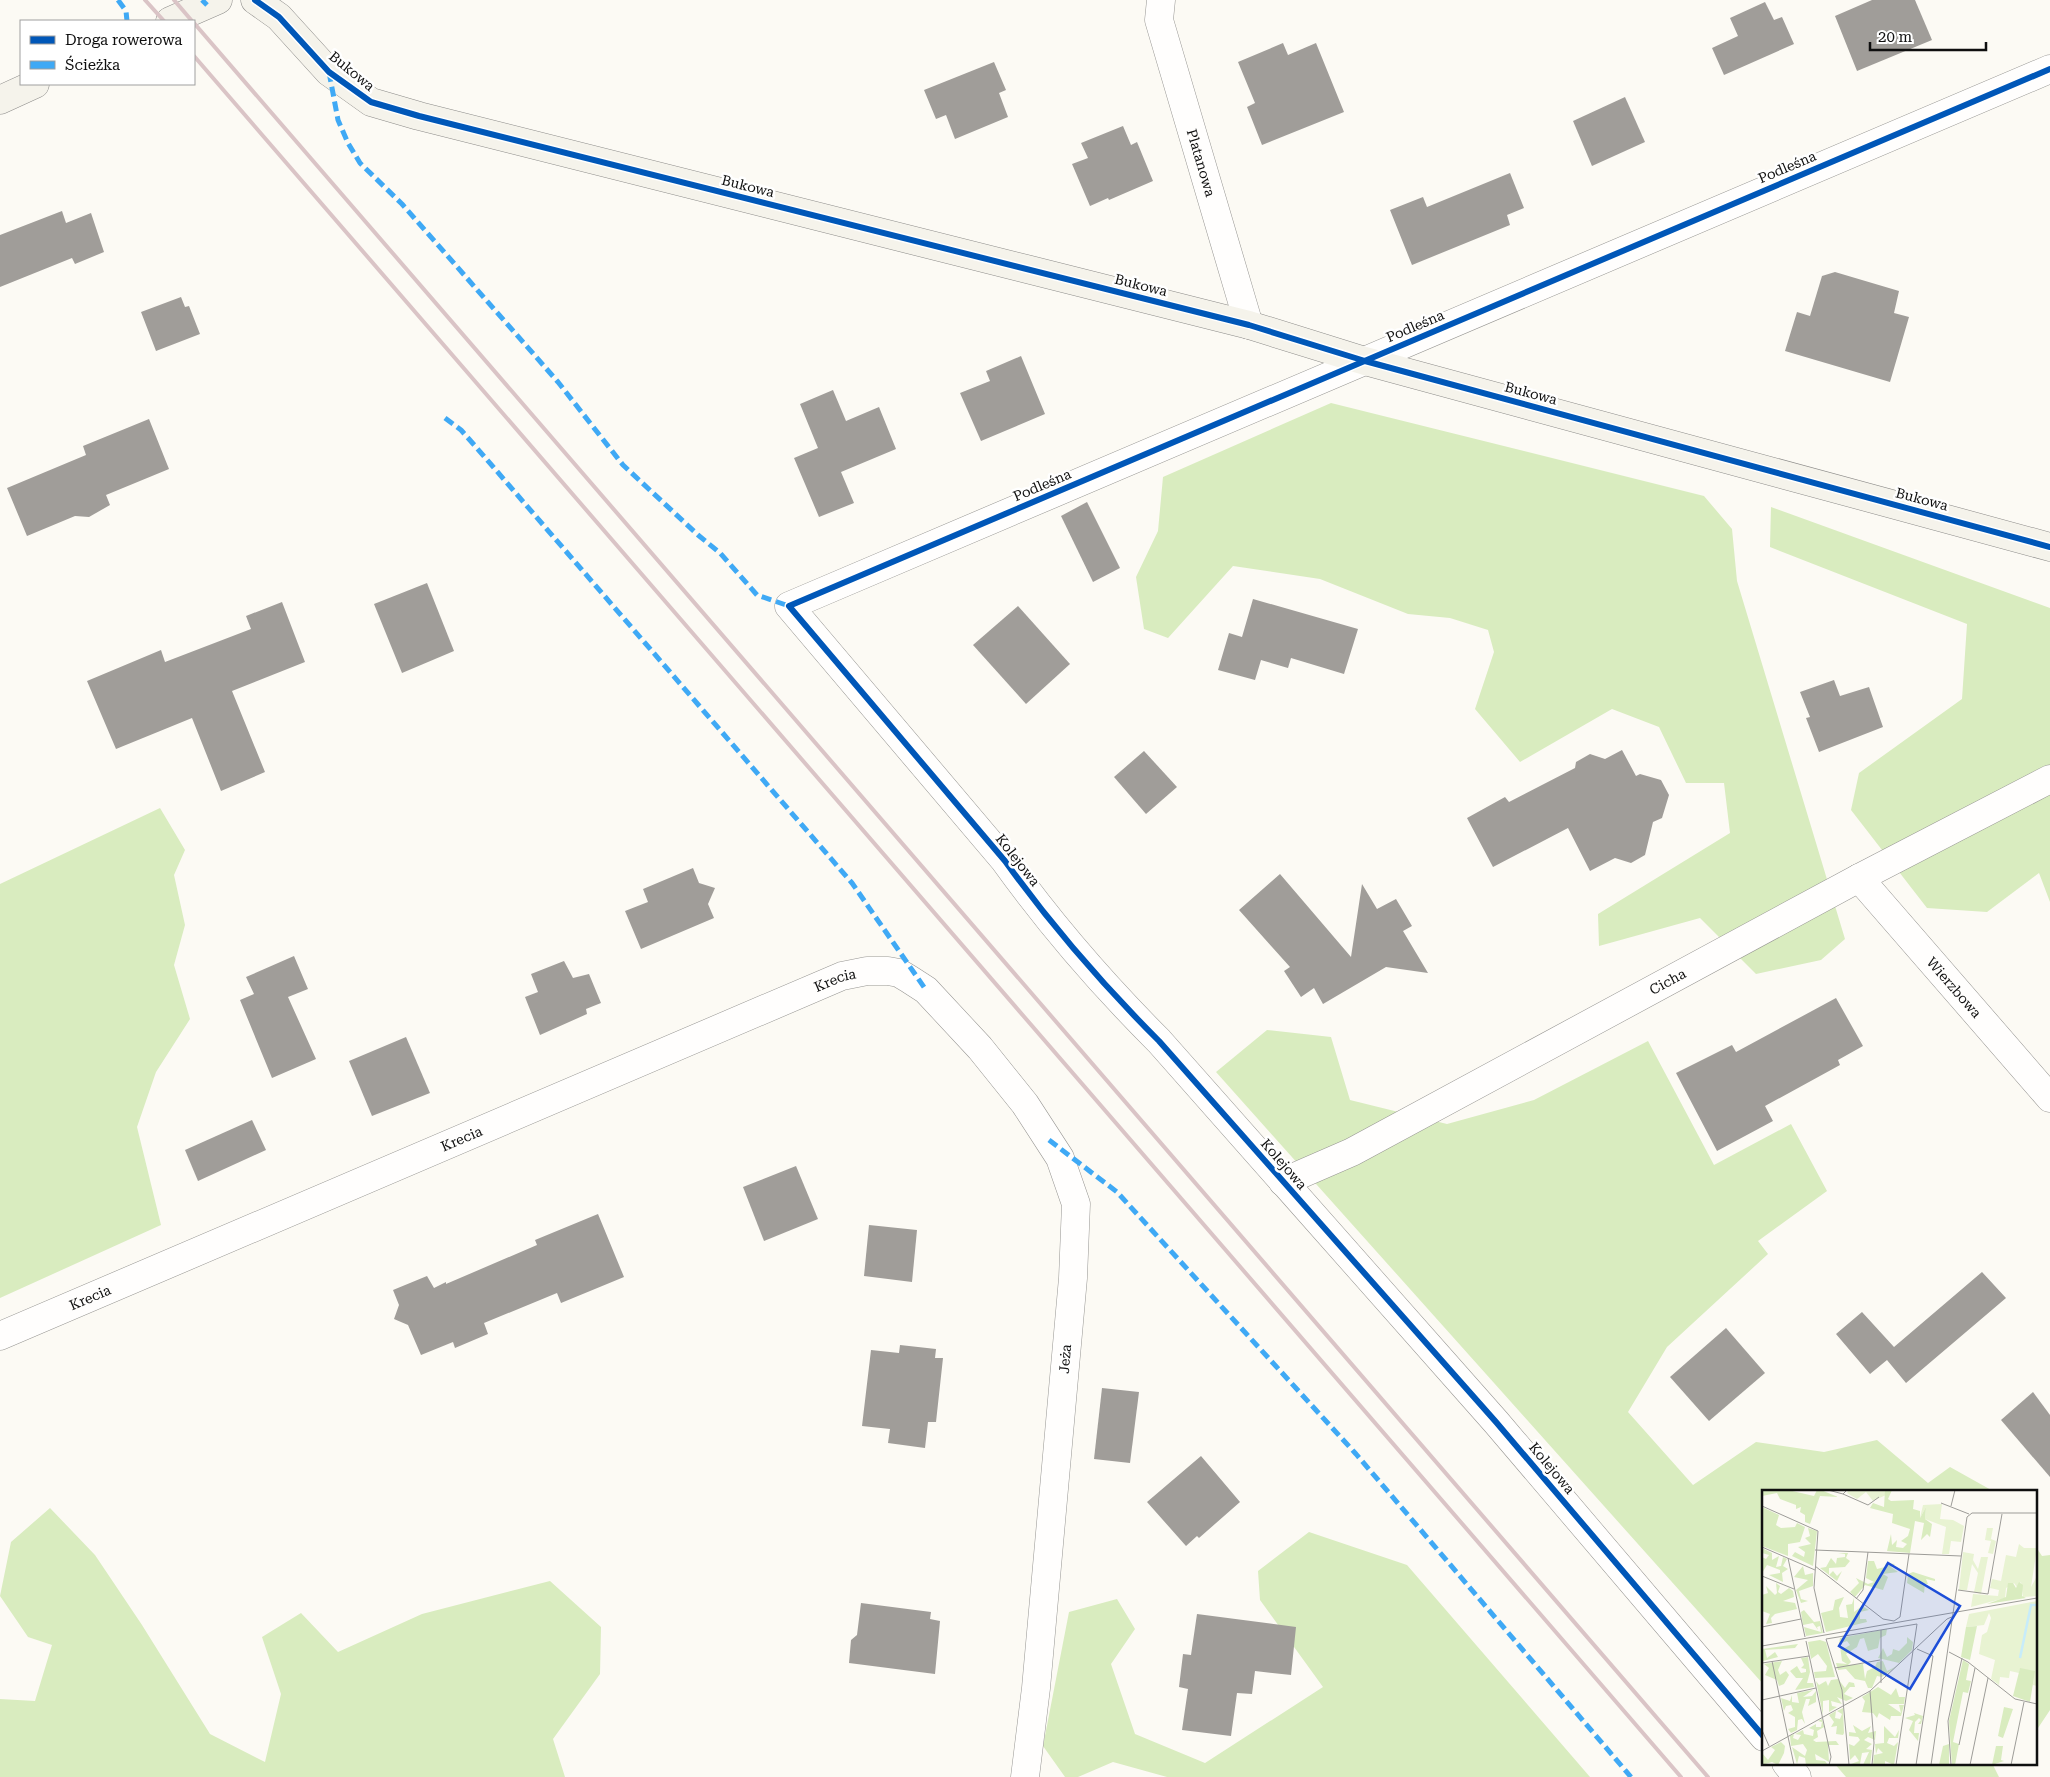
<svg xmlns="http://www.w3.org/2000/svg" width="2050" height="1777" font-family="'Roboto Serif',serif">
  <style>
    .forest { fill: #d9ecbf }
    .building { fill: #a09d99 }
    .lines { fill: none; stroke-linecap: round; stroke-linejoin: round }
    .street-casing { stroke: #969592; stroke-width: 29 }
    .secondary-casing { stroke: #8c8b89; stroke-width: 29 }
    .street { stroke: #fffefd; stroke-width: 28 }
    .secondary { stroke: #f5f3eb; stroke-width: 28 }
    .rail { stroke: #dac4c6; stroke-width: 4 }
    .quiet { stroke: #3fa9f5; stroke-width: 5; stroke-dasharray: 10 5; stroke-linecap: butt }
    .cycleway-casing { stroke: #fff; stroke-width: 9 }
    .cycleway { stroke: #0057b8; stroke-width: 6 }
    .labels { text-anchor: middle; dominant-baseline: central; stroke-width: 5; stroke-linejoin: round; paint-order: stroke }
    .street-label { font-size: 14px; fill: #0f0f0f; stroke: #fff }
    .inset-river { fill: none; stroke: #c7ecfa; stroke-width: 2.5 }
    .inset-road { fill: none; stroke: #9d9c98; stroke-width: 1 }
    .view { fill: #1d4ed8; fill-opacity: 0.15; stroke: #1d4ed8; stroke-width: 2.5 }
    .inset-edge { fill: none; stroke: #0f0f0f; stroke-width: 2.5 }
  </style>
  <rect width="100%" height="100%" fill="#fcfaf4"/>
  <!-- forest -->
  <g class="forest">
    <polygon points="1331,403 1704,496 1732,529 1737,581 1845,939 1821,960 1756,974 1700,918 1599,946 1598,914 1730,833 1724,783 1686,783 1659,727 1612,709 1520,762 1475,709 1494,652 1488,630 1450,618 1408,614 1320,579 1233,566 1168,638 1144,629 1136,577 1158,531 1163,477"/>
    <polygon points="1771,507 2050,608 2050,902 2039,873 1987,912 1927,908 1851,810 1859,773 1962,699 1967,624 1770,547"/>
    <polygon points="160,808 185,850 174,875 185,925 174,965 190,1019 156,1072 137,1127 161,1225 0,1298 0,884"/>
    <polygon points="1267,1030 1331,1037 1350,1100 1447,1124 1534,1100 1648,1041 1714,1165 1791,1124 1827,1191 1758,1241 1768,1254 1667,1347 1628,1412 1693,1485 1756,1442 1824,1452 1877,1440 1928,1483 1950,1467 1993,1491 1764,1491 1764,1685 1216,1072"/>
    <polygon points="50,1508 95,1555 142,1625 210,1734 265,1762 281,1694 262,1637 301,1613 338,1652 422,1614 550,1581 601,1627 600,1674 553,1739 565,1777 0,1777 0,1699 35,1701 52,1645 28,1637 0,1596 11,1542"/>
    <polygon points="1309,1532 1407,1565 1590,1777 1167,1777 1113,1762 1078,1777 1065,1777 1043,1746 1069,1612 1117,1599 1135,1629 1111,1664 1135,1734 1205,1763 1323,1687 1260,1600 1258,1571"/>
    <polygon points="2036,1547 2042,1556 2050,1555 2050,1710 2036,1731"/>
    <polygon points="1834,1763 1992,1763 1999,1777 1846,1777"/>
  </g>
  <!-- building -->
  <g class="building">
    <polygon points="1872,0 1915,0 1932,40 1857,71 1835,16"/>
    <polygon points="1765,2 1774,20 1782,17 1794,44 1724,75 1712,48 1738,36 1730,18"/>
    <polygon points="1283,43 1288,55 1316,43 1344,112 1262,145 1247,107 1255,103 1238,62"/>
    <polygon points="994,62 1006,90 999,93 1008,117 955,139 946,115 936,119 924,90"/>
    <polygon points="1625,97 1645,142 1592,166 1573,121"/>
    <polygon points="1123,126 1131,145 1137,142 1153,181 1109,200 1108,198 1090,206 1072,164 1088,158 1081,143"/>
    <polygon points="1510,173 1524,208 1507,215 1510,225 1412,265 1390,210 1423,197 1427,207"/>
    <polygon points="62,211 66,223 91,213 104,252 75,264 72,258 0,287 0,235"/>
    <polygon points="1835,272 1899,291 1894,313 1909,317 1890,382 1785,351 1797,312 1810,316 1822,276"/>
    <polygon points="181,297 185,307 189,306 200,334 156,351 141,312"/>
    <polygon points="1021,356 1045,414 981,441 960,393 990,381 986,371"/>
    <polygon points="833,390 846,421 879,407 896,449 841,472 854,503 819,517 794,458 818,448 800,404"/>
    <polygon points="149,419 169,469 106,495 110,505 89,517 75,516 27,536 7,488 86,455 83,446"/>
    <polygon points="1087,502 1120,568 1093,582 1061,516"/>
    <polygon points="427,583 454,651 402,673 374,604"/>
    <polygon points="1253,599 1358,629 1344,674 1291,658 1288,668 1261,660 1255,680 1218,670 1229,633 1242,637"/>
    <polygon points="282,602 305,662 232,691 265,772 221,791 192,718 116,749 87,681 161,650 165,662 251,629 246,616"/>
    <polygon points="1018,606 1070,664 1026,704 973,645"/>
    <polygon points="1834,680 1840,696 1869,687 1883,727 1819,752 1806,718 1810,717 1800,692"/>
    <polygon points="1622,750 1636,776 1640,774 1661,780 1669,795 1662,818 1653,822 1645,855 1631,863 1615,858 1590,871 1568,828 1493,867 1467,818 1505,797 1509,802 1575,768 1576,762 1590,754 1605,759"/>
    <polygon points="1144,751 1177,787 1146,814 1114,777"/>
    <polygon points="693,868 699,883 715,888 708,904 714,918 641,949 625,911 648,902 643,889"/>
    <polygon points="1280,874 1351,957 1362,884 1377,909 1396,899 1412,926 1403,931 1428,973 1386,967 1323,1004 1314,988 1301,997 1284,971 1290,967 1239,910"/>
    <polygon points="294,956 308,989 288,997 316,1059 272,1078 240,1000 254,994 246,977"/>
    <polygon points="564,961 573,978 589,974 601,1003 586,1009 587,1014 540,1035 525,997 538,992 531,974"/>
    <polygon points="1836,998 1863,1046 1838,1060 1840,1065 1765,1106 1773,1121 1717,1151 1676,1073 1732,1045 1736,1052"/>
    <polygon points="406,1037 430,1093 372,1116 349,1061"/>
    <polygon points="252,1120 266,1150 198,1181 185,1150"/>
    <polygon points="796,1166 818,1219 764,1241 743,1187"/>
    <polygon points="598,1214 624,1277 561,1303 557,1293 484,1323 488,1334 455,1348 453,1342 421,1355 408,1325 394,1319 399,1305 393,1290 427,1276 434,1288 446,1282 446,1284 537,1245 535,1240"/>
    <polygon points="869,1225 917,1230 912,1282 864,1276"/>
    <polygon points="1982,1272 2006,1298 1906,1383 1887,1360 1870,1374 1836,1334 1862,1312 1894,1347"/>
    <polygon points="1726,1328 1765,1373 1709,1421 1670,1377"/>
    <polygon points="900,1345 936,1349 935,1358 943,1358 936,1422 928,1422 925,1448 888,1443 890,1429 862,1426 871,1350 899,1353"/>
    <polygon points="1102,1388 1139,1392 1130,1463 1094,1459"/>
    <polygon points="2033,1392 2050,1415 2050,1477 2001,1420"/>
    <polygon points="1201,1456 1240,1502 1199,1538 1197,1536 1186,1546 1147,1502"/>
    <polygon points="861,1603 931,1612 930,1619 940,1621 935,1674 849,1663 851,1640 857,1635"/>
    <polygon points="1197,1614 1296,1627 1291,1675 1255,1671 1252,1694 1237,1693 1231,1736 1182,1730 1188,1689 1179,1687 1183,1654 1191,1655"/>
  </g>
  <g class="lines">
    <defs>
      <g id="street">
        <path id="s1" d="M 1161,0 L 1159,20 L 1249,325"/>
        <path id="s2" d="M 1859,878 L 2050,1098"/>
        <path id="s3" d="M 1283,1182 L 1352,1152 L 1859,878 L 2050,779"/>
        <path id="s4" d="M 0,1336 L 842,976 L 867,971 L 888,971 L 899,973 L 909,979 L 926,990 L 980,1048 L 1025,1104 L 1060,1158 L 1076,1204 L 1073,1278 L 1036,1688 L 1025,1777"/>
        <path d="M 1764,1737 L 1496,1422 L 1159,1041 C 1104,986 1051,925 1005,861 L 789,606 L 2050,69"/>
        <polyline points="1786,1763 1797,1777"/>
      </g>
      <g id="secondary">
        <polyline points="255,0 279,17 329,72 371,102 419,116 1249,325 1365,361 2050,547"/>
        <polyline points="170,21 218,0"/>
        <polyline points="0,100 35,84"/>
      </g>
    </defs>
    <!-- street casing -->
    <use href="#street" class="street-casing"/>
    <!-- secondary casing -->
    <use href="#secondary" class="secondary-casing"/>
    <!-- street -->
    <use href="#street" class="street"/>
    <!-- secondary -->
    <use href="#secondary" class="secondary"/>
    <!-- rail -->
    <g class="rail">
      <polyline points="145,0 164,21"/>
      <polyline points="174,0 192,21"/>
      <polyline points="194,23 1708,1777"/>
      <polyline points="194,56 1681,1777"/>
    </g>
    <!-- quiet -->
    <g class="quiet">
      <polyline points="118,0 126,11 127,21"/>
      <polyline points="202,0 207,5"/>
      <polyline points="329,72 338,120 348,143 360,163 402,204 558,382 623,465 698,535 720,553 757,595 789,606"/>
      <polyline points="445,418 461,430 476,447 852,883 926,990"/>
      <polyline points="1049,1140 1117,1192 1356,1454 1631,1777"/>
    </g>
    <defs>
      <g id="cycleway">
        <polyline points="255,0 279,17 329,72 371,102 419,116 1249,325 1365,361 2050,547"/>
        <path d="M 1764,1737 L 1496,1422 L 1159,1041 C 1104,986 1051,925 1005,861 L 789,606 L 2050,69"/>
      </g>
    </defs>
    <!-- cycleway casing -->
    <use href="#cycleway" class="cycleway-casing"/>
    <!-- cycleway -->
    <use href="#cycleway" class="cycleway"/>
  </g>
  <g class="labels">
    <!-- street labels -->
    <g class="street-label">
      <text transform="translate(352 71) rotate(39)">Bukowa</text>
      <text stroke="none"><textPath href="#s1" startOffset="169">Platanowa</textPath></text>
      <text transform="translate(1787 167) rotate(-23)">Podleśna</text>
      <text transform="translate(748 186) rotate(14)">Bukowa</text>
      <text transform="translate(1141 285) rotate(14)">Bukowa</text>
      <text transform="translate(1415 326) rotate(-23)">Podleśna</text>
      <text transform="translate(1531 393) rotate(15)">Bukowa</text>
      <text transform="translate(1042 485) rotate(-23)">Podleśna</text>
      <text transform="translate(1922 499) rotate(15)">Bukowa</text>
      <text transform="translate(1018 860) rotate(52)">Kolejowa</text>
      <text stroke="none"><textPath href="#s4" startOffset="908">Krecia</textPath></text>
      <text stroke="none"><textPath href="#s3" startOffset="434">Cicha</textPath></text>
      <text stroke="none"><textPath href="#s2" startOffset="145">Wierzbowa</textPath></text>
      <text stroke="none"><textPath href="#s4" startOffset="502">Krecia</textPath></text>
      <text transform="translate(1284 1164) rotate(49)">Kolejowa</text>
      <text stroke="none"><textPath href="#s4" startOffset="98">Krecia</textPath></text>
      <text transform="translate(1065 1359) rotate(-85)">Jeża</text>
      <text transform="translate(1552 1468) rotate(50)">Kolejowa</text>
    </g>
  </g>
  <!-- overview -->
  <g transform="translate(1762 1490)">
    <rect width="275" height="275" fill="#fcfaf4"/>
    <path d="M 87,0 L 123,0 L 124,5 L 111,11 L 104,2 L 95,9 L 85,3 ZM 180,14 L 178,29 L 191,30 L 202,36 L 199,52 L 189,51 L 187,64 L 180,64 L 184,37 L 163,29 L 164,17 L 158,28 L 161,15 ZM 225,38 L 231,38 L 229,49 L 234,51 L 231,64 L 226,63 L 229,51 L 223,50 ZM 257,54 L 262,58 L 275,58 L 269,97 L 275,86 L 275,106 L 261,107 L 259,92 L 255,97 L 252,93 L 244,98 L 243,108 L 209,117 L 211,104 L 236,106 L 237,100 L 228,98 L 230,89 L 239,91 L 244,65 L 254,67 ZM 201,62 L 212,64 L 211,70 L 216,79 L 219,67 L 226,67 L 219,104 L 212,102 L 216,83 L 210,74 L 205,100 L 197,100 ZM 275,111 L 275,196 L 271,195 L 272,181 L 258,179 L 257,183 L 248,181 L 247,188 L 238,187 L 237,195 L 229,189 L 233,170 L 217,164 L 220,145 L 225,142 L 229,128 L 227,123 L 222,135 L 204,137 L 207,124 Z" fill="#e8f3d2"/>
    <path d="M 0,0 L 26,0 L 52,6 L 55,0 L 59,0 L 76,7 L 58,6 L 48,34 L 43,32 L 43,25 L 38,22 L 39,17 L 34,19 L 34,15 L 18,9 L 15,3 L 0,6 ZM 123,0 L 130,0 L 126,9 L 129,11 L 152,10 L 151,19 L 158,21 L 158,28 L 164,17 L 163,29 L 170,34 L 168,47 L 165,44 L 159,50 L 162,33 L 153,31 L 148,63 L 125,61 L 129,44 L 130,55 L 135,50 L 134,57 L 141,58 L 145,54 L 139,51 L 146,46 L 148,39 L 130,33 L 131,24 L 108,18 L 111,13 L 122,17 ZM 0,17 L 17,25 L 14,35 L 19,38 L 33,37 L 35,33 L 43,37 L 38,52 L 26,54 L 26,66 L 0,56 ZM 46,38 L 55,41 L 51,76 L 30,66 L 33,62 L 42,67 L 43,62 L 36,57 L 49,54 L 43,48 L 48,46 ZM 0,58 L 10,63 L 10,70 L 17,66 L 14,77 L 19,76 L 21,67 L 25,69 L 21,76 L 26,79 L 20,83 L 21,92 L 7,85 L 18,83 L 18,80 L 5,75 L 0,83 L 0,67 L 4,69 L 7,65 L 0,63 ZM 76,63 L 86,63 L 84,68 L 88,71 L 83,77 L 67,78 L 67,85 L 71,81 L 75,86 L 80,81 L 75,91 L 58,78 L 64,77 L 69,68 L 74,74 L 75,68 L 83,67 L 83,64 ZM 106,71 L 112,71 L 115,79 L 123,77 L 124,73 L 133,74 L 129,77 L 136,82 L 121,84 L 126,87 L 121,100 L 103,95 L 93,107 L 88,102 L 97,93 L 94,88 L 106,94 L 112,92 L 104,88 ZM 41,76 L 43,85 L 51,83 L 51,96 L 37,101 L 39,109 L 46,111 L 39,113 L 34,100 L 46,90 L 32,87 ZM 151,82 L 173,89 L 173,91 L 164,89 L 166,94 L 163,94 L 162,103 L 145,93 L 146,84 ZM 257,92 L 261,95 L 260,106 L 264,108 L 225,114 L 244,107 L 246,93 L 251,93 L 254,98 ZM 14,93 L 18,96 L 16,102 L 19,104 L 27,98 L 31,101 L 32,107 L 21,111 L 33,113 L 35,119 L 13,124 L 9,128 L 10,133 L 4,134 L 8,124 L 0,121 L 0,105 L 6,103 L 4,96 L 13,105 L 15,103 ZM 82,107 L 77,118 L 78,127 L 86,128 L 84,115 L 90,114 L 92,108 L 92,122 L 100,116 L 107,120 L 98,122 L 98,129 L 104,129 L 105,132 L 64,142 L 59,123 L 71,120 L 73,110 ZM 42,120 L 52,132 L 58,131 L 61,143 L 44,146 L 42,137 L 59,142 L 58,136 L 55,137 L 56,140 L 51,133 L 41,135 L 39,122 ZM 215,136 L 208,170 L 199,167 L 204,137 ZM 125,139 L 124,145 L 118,148 L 116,158 L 106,161 L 102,148 L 98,149 L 95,157 L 84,164 L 89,172 L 86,175 L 101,174 L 103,189 L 105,181 L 113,177 L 115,172 L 121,171 L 125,181 L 135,176 L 120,187 L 115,186 L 110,198 L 106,198 L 103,191 L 93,189 L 84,179 L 76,180 L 74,173 L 85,174 L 80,171 L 78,156 L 83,158 L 88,155 L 85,151 L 77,154 L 78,148 ZM 145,147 L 151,152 L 150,160 L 137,173 L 116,168 L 121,158 L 125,167 L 130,164 L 131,159 L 137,161 L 145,153 ZM 58,150 L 64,152 L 73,187 L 53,188 L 52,182 L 64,181 L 65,176 L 56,164 L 49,169 L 46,152 ZM 36,154 L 33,158 L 3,160 L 5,168 L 13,162 L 16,167 L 1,171 L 0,159 ZM 46,167 L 48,182 L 45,193 L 51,193 L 52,197 L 33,200 L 41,188 L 34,188 L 28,181 L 35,176 L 39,183 L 44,182 L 44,179 L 39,178 L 42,175 L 39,168 ZM 201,170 L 207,174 L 204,190 L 209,191 L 206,203 L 201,202 L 191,252 L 197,254 L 193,275 L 190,275 L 187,231 ZM 20,171 L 16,180 L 18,185 L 24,181 L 27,185 L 22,194 L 17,196 L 15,190 L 3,185 L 7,178 L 2,174 ZM 258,178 L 273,181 L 268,212 L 251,206 ZM 76,189 L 83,198 L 87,192 L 92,193 L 93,197 L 88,197 L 82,204 L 91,208 L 84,211 L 75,207 L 80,214 L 69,211 L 70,216 L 75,217 L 67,222 L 67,210 L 61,211 L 61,225 L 54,191 L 57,195 L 64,191 L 66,196 L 69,190 ZM 116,197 L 129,205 L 134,198 L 137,207 L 143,207 L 142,214 L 126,214 L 139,223 L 137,215 L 142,215 L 139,226 L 129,226 L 128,230 L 117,223 L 115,228 L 111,223 L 100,222 L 103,211 L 100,207 ZM 51,200 L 41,207 L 50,206 L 54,201 L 54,212 L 46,216 L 48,209 L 44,209 L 40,222 L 43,234 L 40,229 L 36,230 L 35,240 L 29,243 L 26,239 L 33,237 L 33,227 L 26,223 L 31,220 L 29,215 L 24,216 L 22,221 L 19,208 L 28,211 L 30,205 L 30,212 L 37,213 L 35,203 ZM 242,217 L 251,219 L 241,248 L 236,246 ZM 81,218 L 82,243 L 81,245 L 74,244 L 75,236 L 69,237 L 72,232 L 67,225 L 74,221 L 73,228 L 78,229 L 80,224 L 75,221 ZM 152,223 L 161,226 L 159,234 L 156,234 L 159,230 L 157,228 L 153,232 L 152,243 L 157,243 L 156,251 L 147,240 L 151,231 L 143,228 L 153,225 ZM 60,229 L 62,237 L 55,241 L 56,247 L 51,250 L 54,252 L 74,251 L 77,255 L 66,255 L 67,272 L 53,264 L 54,270 L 63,271 L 66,275 L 44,275 L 43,268 L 37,266 L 35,274 L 30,257 L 43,266 L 45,260 L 41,254 L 29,256 L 28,246 L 32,244 L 31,248 L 36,250 L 39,245 L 33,244 L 41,240 L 42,244 L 51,246 L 52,240 L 47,238 L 54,234 L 54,237 L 59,237 L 60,232 L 56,231 ZM 91,235 L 100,241 L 109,236 L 106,243 L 114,241 L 113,250 L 106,247 L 102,250 L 110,254 L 104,259 L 110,260 L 108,275 L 101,275 L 107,262 L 100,263 L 98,274 L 89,274 L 97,271 L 93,265 L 88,270 L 87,254 L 92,256 L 98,250 L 96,247 L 87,246 L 87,242 L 94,243 ZM 122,236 L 133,247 L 137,240 L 136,248 L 127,248 L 125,253 L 132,256 L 136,252 L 132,275 L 123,271 L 123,275 L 111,275 L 112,265 L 121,263 L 116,258 L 114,264 L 113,254 L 122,253 ZM 19,252 L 23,256 L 22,263 L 16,275 L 10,272 L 0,275 L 0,263 L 6,270 L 13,260 L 9,257 ZM 187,254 L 187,275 L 177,275 L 181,256 ZM 234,256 L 241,256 L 239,270 L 242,271 L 230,275 Z" fill="#d9ecbf"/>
    <path class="inset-river" d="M 258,168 L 269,115 L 275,115"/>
    <path class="inset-road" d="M 66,0 L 81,4 L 85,0M 81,4 L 106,15 L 117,7M 179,13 L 207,24M 0,16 L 56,41 L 52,98 L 62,143M 189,16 L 193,0M 0,57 L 53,80M 53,60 L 199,66M 26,68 L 43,147M 53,76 L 121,129 L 132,131 L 138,127 L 147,64M 0,86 L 32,99M 196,100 L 226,104 L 240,24M 94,109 L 101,100 L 106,62M 0,137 L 39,129M 44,151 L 69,267 L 67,275M 0,156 L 275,108M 187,162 L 206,172 L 253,209 L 275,214M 10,171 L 32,275M 0,173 L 47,166M 73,178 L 118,170M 119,193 L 119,140M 108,201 L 112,253 L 110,275M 0,210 L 54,198M 0,240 L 7,256M 197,255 L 213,178M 0,261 L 108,201 L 185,129 L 192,126M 87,275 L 80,200 L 64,149 L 155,134 L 134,275M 154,275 L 171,166 L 155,159M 169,275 L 205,27 L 210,23 L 275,23M 189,275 L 186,231 L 200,168M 208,275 L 226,188M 249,275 L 262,212"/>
    <path class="view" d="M 126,73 L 198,116 L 148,199 L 77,156 Z"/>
    <rect width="275" height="275" class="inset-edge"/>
  </g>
  <!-- legend -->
  <rect x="20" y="20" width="175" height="65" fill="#ffffff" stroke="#9f9f9f"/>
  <rect x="30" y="36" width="25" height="8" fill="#0057b8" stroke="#9f9f9f"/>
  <text x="65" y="45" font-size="15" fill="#0f0f0f">Droga rowerowa</text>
  <rect x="30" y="61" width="25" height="8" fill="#3fa9f5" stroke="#9f9f9f"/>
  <text x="65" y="70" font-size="15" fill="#0f0f0f">Ścieżka</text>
  <!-- scale -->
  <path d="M1870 42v8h116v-8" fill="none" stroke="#0f0f0f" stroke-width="2.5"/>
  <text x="1878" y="42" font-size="15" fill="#0f0f0f" stroke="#ffffff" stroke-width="4" paint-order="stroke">20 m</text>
</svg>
